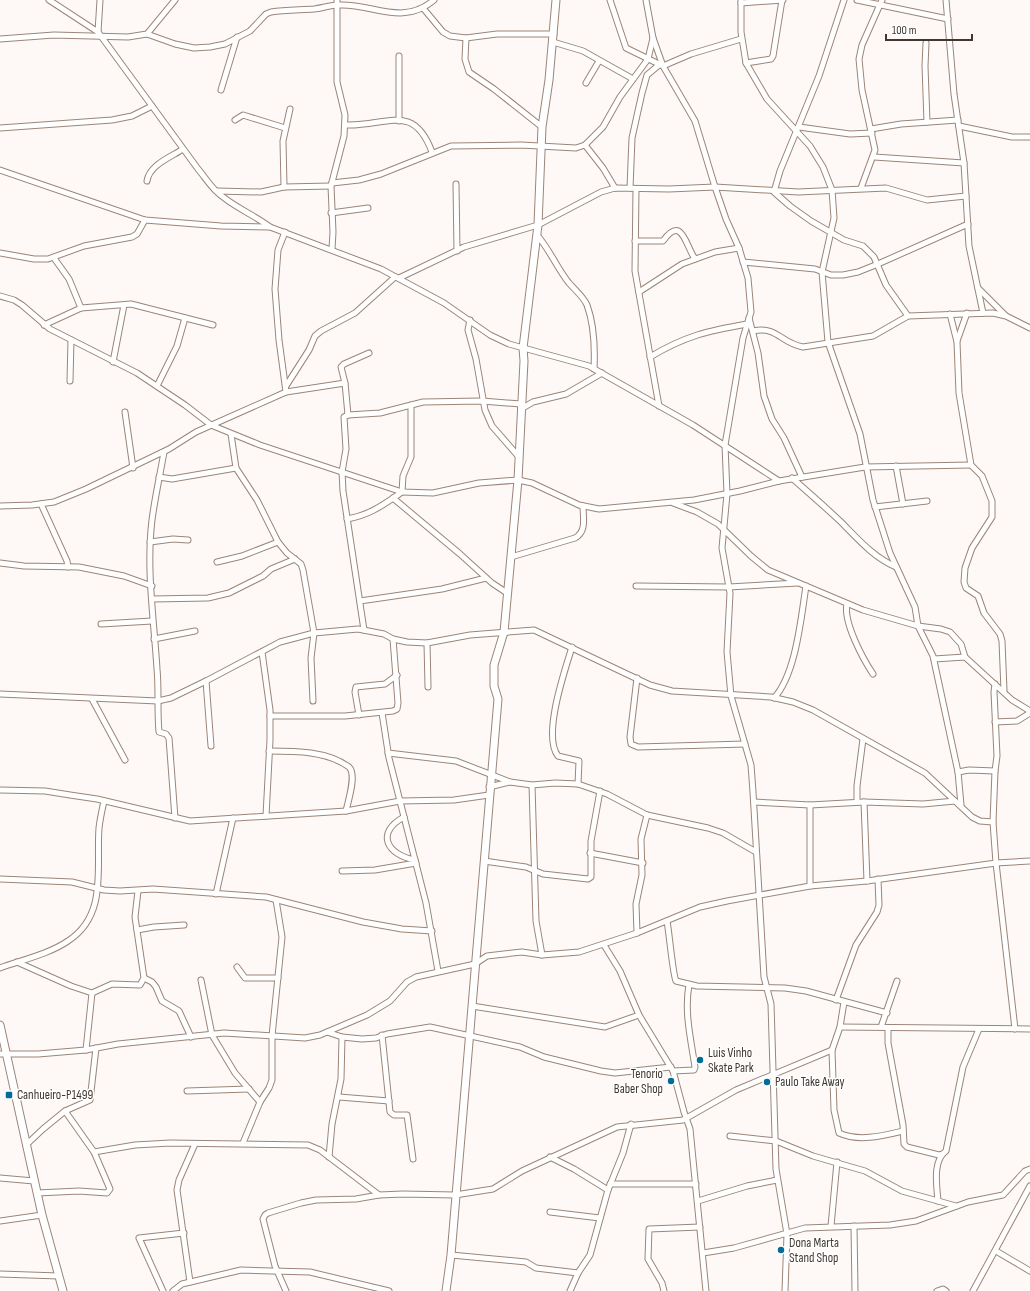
<svg xmlns="http://www.w3.org/2000/svg" width="1030" height="1291" font-family="'Sofia Sans Condensed',sans-serif">
  <style>
    .lines { fill: none; stroke-linecap: round; stroke-linejoin: round }
    .street-casing { stroke: #9b8578; stroke-width: 7 }
    .secondary-casing { stroke: #9b8578; stroke-width: 9 }
    .street { stroke: #fff; stroke-width: 5 }
    .secondary { stroke: #fff; stroke-width: 7 }
    .poi-dot { fill: #046c99; stroke: #fff; stroke-width: 1.5 }
    .labels { text-anchor: middle; dominant-baseline: central; stroke-width: 3; stroke-linejoin: round; paint-order: stroke }
    .poi-label { font-size: 13px; fill: #403731; stroke: #fff; text-anchor: start }
  </style>
  <rect width="100%" height="100%" fill="#fef9f6"/>
  <g class="lines">
    <defs>
      <g id="street">
        <path d="M 49,0 L 98,32 L 198,169 C 204,176 209,184 216,191 C 231,206 253,214 270,227 L 381,269 L 444,303 L 490,335 L 509,344 L 589,366 L 693,425 L 779,481"/>
        <polyline points="610,0 626,48 663,66 691,54 741,39"/>
        <polyline points="646,0 653,38 663,66 695,121 715,187 726,219 739,248 748,278 751,312 743,338 725,445 727,494 722,548 730,593 727,652 731,696 751,765 753,792 764,977 771,1004 776,1169 787,1234 785,1291"/>
        <polyline points="741,0 741,32 746,63 767,99 810,146 823,167 832,190 834,218 822,272 828,342 860,434 873,500 890,553 915,607 918,626 933,656 958,772 961,805"/>
        <polyline points="844,0 819,76 780,171 774,192 790,206 811,221 844,240 863,246 874,257 886,285 908,316"/>
        <polyline points="857,0 948,19"/>
        <polyline points="946,0 954,94 964,163 969,246 983,313"/>
        <polyline points="741,3 783,0"/>
        <polyline points="423,8 443,32 450,36 466,38 497,34 554,34"/>
        <polyline points="98,32 100,0"/>
        <path d="M 147,34 L 175,44 L 194,48 L 210,47 L 225,44 L 250,31 L 266,14 L 271,12 C 285,10 300,10 314,9 C 322,8 331,5 339,5 C 372,3 402,27 434,0"/>
        <polyline points="466,38 465,59 469,72 494,89 542,127"/>
        <polyline points="0,39 54,35 128,37 147,34 175,0"/>
        <polyline points="553,42 583,51 633,79"/>
        <polyline points="926,43 925,66 927,122"/>
        <polyline points="399,56 399,121"/>
        <polyline points="746,63 771,59 773,56 782,0"/>
        <polyline points="586,83 599,61"/>
        <polyline points="221,90 237,37"/>
        <polyline points="235,120 243,115 285,128"/>
        <path d="M 345,125 C 386,127 413,101 432,152"/>
        <polyline points="959,126 1012,137 1030,137"/>
        <polyline points="799,127 850,134 872,133"/>
        <polyline points="0,128 112,120 132,116 152,106"/>
        <polyline points="871,129 901,124 958,120"/>
        <polyline points="585,145 603,168 615,188"/>
        <polyline points="874,157 964,163"/>
        <polyline points="0,170 145,220 221,226 270,227"/>
        <path d="M 147,181 C 149,165 171,157 183,149"/>
        <polyline points="332,183 359,180 381,174 451,146 521,145 576,148 585,145 603,127 620,97 648,59 653,38"/>
        <polyline points="456,184 457,251"/>
        <polyline points="284,187 283,141 290,109"/>
        <polyline points="630,188 632,138 642,93 647,75 659,65"/>
        <polyline points="861,188 875,150 862,90 859,59 862,45 882,0"/>
        <polyline points="636,189 635,271 659,406"/>
        <polyline points="217,191 261,192 284,187 331,186"/>
        <polyline points="331,213 368,208"/>
        <polyline points="285,232 278,250 275,289 279,340 286,392 345,383 348,415 380,413 423,402 482,401 521,404"/>
        <path d="M 537,235 C 550,250 557,268 569,283 C 575,290 583,296 587,305 C 594,324 595,348 594,369"/>
        <path d="M 635,241 L 663,241 C 682,215 685,244 695,259"/>
        <polyline points="332,249 333,232 331,186 344,136 345,115 337,82 337,0"/>
        <polyline points="0,253 34,259 48,259 84,246 132,237 137,234 145,220"/>
        <polyline points="54,258 69,279 81,308"/>
        <polyline points="743,262 815,269 831,275 843,275 858,272 878,264 968,224"/>
        <polyline points="399,278 464,247 538,225 601,192 615,188 669,189 715,187 798,192 886,188 927,200 966,196"/>
        <polyline points="978,288 1005,315"/>
        <polyline points="639,292 682,264 715,252 739,248"/>
        <polyline points="0,296 14,300 22,305 50,329 137,373 185,405 211,425 260,445 402,492 433,493 479,483 518,480 532,483 579,505 599,509 694,500 740,491 779,481 865,467 971,465"/>
        <polyline points="950,314 957,342 959,393 971,465 982,476 992,501 992,517 972,548 965,568 964,582 966,588 978,596 984,613 1000,634 1002,641 1004,691"/>
        <polyline points="749,318 758,353 764,396 772,419 784,438 802,477"/>
        <polyline points="470,320 468,330 476,359 485,410 492,426 519,457"/>
        <polyline points="44,325 81,308 131,304 213,325"/>
        <path d="M 753,331 C 778,326 780,343 803,347 L 873,336 L 908,316 L 993,313 L 1006,316 L 1030,328"/>
        <polyline points="957,341 967,313"/>
        <path d="M 650,357 C 685,336 707,331 747,324"/>
        <polyline points="113,362 124,305"/>
        <polyline points="70,381 71,340"/>
        <polyline points="345,383 341,367 344,364 369,353"/>
        <polyline points="157,386 177,346 185,318"/>
        <polyline points="286,386 309,350 315,336 321,331 355,313 395,277"/>
        <polyline points="521,409 533,402 566,394 602,373"/>
        <polyline points="125,412 133,468"/>
        <polyline points="348,415 344,417 346,449 342,472 343,491 364,630"/>
        <polyline points="231,434 236,468 257,500 278,542 287,553 301,564 303,570 314,633 311,658 313,701"/>
        <path d="M 164,452 C 160,475 155,497 152,520 C 146,569 154,620 157,669 C 159,690 157,711 159,732 L 166,734 L 169,738 L 175,818"/>
        <polyline points="896,466 903,504"/>
        <polyline points="159,477 172,479 236,468"/>
        <path d="M 792,478 C 808,492 824,506 840,521 C 858,539 873,557 896,567"/>
        <polyline points="393,498 460,554 492,583 507,593"/>
        <polyline points="673,503 697,512 718,524 751,556 768,570 863,610 918,626 941,629 950,632 961,644 965,657"/>
        <polyline points="41,504 67,561 68,567"/>
        <polyline points="0,506 32,505 54,502 86,489 169,449 196,432 286,392"/>
        <polyline points="875,507 927,501"/>
        <path d="M 347,519 C 370,515 383,505 402,492 L 403,476 L 411,457 L 411,405"/>
        <polyline points="150,542 173,539 188,540"/>
        <path d="M 511,557 L 575,538 C 587,531 583,518 583,506"/>
        <polyline points="217,562 242,556 278,542"/>
        <polyline points="0,563 24,566 79,567 124,576 152,586"/>
        <polyline points="636,586 729,587 798,583"/>
        <polyline points="152,599 208,598 229,593 263,576 271,569 295,559"/>
        <polyline points="360,601 442,589 486,578"/>
        <path d="M 847,604 C 843,622 863,659 873,674"/>
        <polyline points="101,624 152,621"/>
        <polyline points="154,639 195,631"/>
        <polyline points="427,643 428,687"/>
        <path d="M 572,647 C 565,670 542,736 558,756 L 579,761 L 578,784"/>
        <polyline points="262,652 270,710 270,740 266,816"/>
        <polyline points="934,659 965,657 1012,700 1030,711"/>
        <polyline points="637,678 630,737 631,744 638,747 745,744"/>
        <polyline points="206,681 211,746"/>
        <polyline points="0,694 158,701 171,698 206,681 280,642 314,633 358,629 384,634 393,639 407,642 427,643 470,635 534,630 650,685 672,691 771,697 793,702 813,710 925,773 972,817 980,821 993,822"/>
        <path d="M 774,698 C 796,674 801,618 806,586"/>
        <polyline points="92,699 125,760"/>
        <polyline points="382,713 389,758 426,903 438,971"/>
        <polyline points="359,715 355,692 356,687 385,684 397,675"/>
        <polyline points="270,716 345,716 393,711 397,709 398,703 393,639"/>
        <polyline points="995,722 1017,721 1030,713"/>
        <path d="M 269,751 C 296,751 327,751 349,767 C 357,775 348,801 346,811"/>
        <polyline points="388,753 456,761 510,782 532,785 555,783 578,784 607,794 647,815 708,828 723,833 756,852"/>
        <polyline points="995,771 993,822 996,863 1015,1029"/>
        <polyline points="958,772 969,770 995,771 997,756 994,692 995,684"/>
        <polyline points="532,785 536,921 542,955"/>
        <polyline points="489,787 510,782"/>
        <polyline points="0,790 45,791 70,795 97,799 190,821 346,811 400,801 454,800 489,795"/>
        <polyline points="754,802 810,805 864,802 923,804 955,801"/>
        <polyline points="857,802 857,786 863,739"/>
        <polyline points="864,802 867,881"/>
        <polyline points="810,805 810,886"/>
        <path d="M 404,817 C 375,833 387,855 415,860"/>
        <polyline points="590,853 643,863"/>
        <polyline points="484,861 526,867 543,874 588,879 591,877 591,841 600,791"/>
        <polyline points="342,871 375,870 416,863"/>
        <polyline points="0,879 72,882 104,890 120,891 153,889 266,897 363,922 402,929 432,931"/>
        <polyline points="216,894 233,818"/>
        <path d="M 667,921 C 669,931 673,976 676,981 L 697,986 L 785,988 L 806,991 L 887,1013"/>
        <polyline points="137,930 154,927 184,925"/>
        <polyline points="637,933 636,904 642,875 641,839 647,815"/>
        <polyline points="604,945 620,971 639,1015 673,1071 684,1112 690,1129 706,1291"/>
        <polyline points="17,962 71,986 92,993 112,984 140,985 144,978 135,917 138,891"/>
        <polyline points="237,967 245,978 278,978"/>
        <path d="M 0,968 C 22,960 49,954 68,941 C 108,915 96,868 99,828 C 100,819 102,810 104,801"/>
        <polyline points="144,978 152,982 156,987 162,1001 179,1011 191,1037"/>
        <polyline points="201,980 212,1035 235,1073 260,1102"/>
        <polyline points="836,1000 856,945 877,912 879,905 878,879"/>
        <path d="M 844,1002 L 840,1027 L 832,1050 L 834,1110 L 839,1133 C 859,1142 882,1136 903,1131"/>
        <polyline points="472,1006 605,1027 639,1015"/>
        <polyline points="840,1027 1030,1029"/>
        <polyline points="881,1027 897,981"/>
        <polyline points="888,1028 888,1043 903,1125 904,1144 907,1147 939,1155 942,1154"/>
        <polyline points="327,1032 342,1037 341,1079 332,1124 329,1157"/>
        <polyline points="382,1035 390,1112 394,1115 407,1115 413,1159"/>
        <polyline points="342,1037 362,1039 376,1038 387,1034 430,1027 520,1047 544,1057 601,1071 615,1073 671,1067"/>
        <polyline points="86,1050 92,993"/>
        <polyline points="0,1054 38,1054 86,1050 118,1044 224,1033 305,1038 320,1035 367,1015 390,1001 407,982 416,977 475,964 487,956 522,952 542,955 579,952 637,933 700,907 727,901 810,886 867,881 996,863 1030,861"/>
        <path d="M 673,1071 L 694,1070 L 695,1067 C 691,1040 684,1012 689,985"/>
        <polyline points="187,1091 249,1089"/>
        <polyline points="339,1097 389,1101"/>
        <polyline points="730,1136 776,1141 813,1156 865,1171 902,1191 956,1206"/>
        <polyline points="243,1143 260,1102 269,1088 272,1080 272,1036 282,937 276,900"/>
        <polyline points="26,1145 43,1129 65,1111 90,1100 96,1048"/>
        <polyline points="94,1152 135,1145 170,1143 308,1145 320,1150 379,1195"/>
        <polyline points="550,1157 574,1169 608,1190"/>
        <polyline points="0,1178 34,1181"/>
        <polyline points="610,1184 696,1184"/>
        <polyline points="37,1193 79,1191 107,1193 110,1189 94,1152 65,1111"/>
        <polyline points="698,1201 747,1186 777,1180"/>
        <path d="M 938,1201 C 937,1187 932,1161 946,1151 L 963,1067 L 979,1029"/>
        <polyline points="550,1212 600,1218"/>
        <polyline points="0,1221 42,1215"/>
        <polyline points="831,1226 837,1162"/>
        <polyline points="854,1226 855,1291"/>
        <polyline points="996,1251 1030,1271"/>
        <polyline points="703,1253 734,1248 805,1228 890,1225 916,1221 968,1202 1003,1195 1025,1171 1030,1169"/>
        <polyline points="451,1255 526,1262 536,1268 578,1273"/>
        <polyline points="0,1274 59,1276"/>
        <polyline points="190,1282 177,1190 179,1180 195,1144"/>
        <polyline points="163,1291 139,1238 184,1233"/>
        <polyline points="173,1291 182,1284 241,1270 310,1272 389,1291"/>
        <polyline points="286,1291 275,1266 263,1219 265,1215 268,1213 301,1203 316,1200 356,1199 379,1195 403,1194 455,1195 493,1189 522,1171 617,1127 683,1120 736,1090 832,1050"/>
        <polyline points="570,1291 578,1273 590,1255 608,1190 623,1153 631,1124"/>
        <polyline points="664,1291 662,1283 648,1259 649,1229 700,1227"/>
        <polyline points="937,1291 943,1289 946,1291"/>
        <polyline points="973,1291 1030,1186"/>
      </g>
      <g id="secondary">
        <polyline points="0,1025 42,1215 63,1291"/>
        <polyline points="446,1291 451,1255 498,699 494,686 494,665 504,632 518,480 524,361 523,348 538,225 542,127 549,80 556,0"/>
      </g>
    </defs>
    <!-- street casing -->
    <use href="#street" class="street-casing"/>
    <!-- secondary casing -->
    <use href="#secondary" class="secondary-casing"/>
    <!-- street -->
    <use href="#street" class="street"/>
    <!-- secondary -->
    <use href="#secondary" class="secondary"/>
  </g>
  <!-- markers -->
  <g class="poi-dot">
    <circle cx="700" cy="1060" r="4"/>
    <circle cx="671" cy="1081" r="4"/>
    <circle cx="767" cy="1082" r="4"/>
    <rect x="5" y="1091" width="8" height="8" rx="2"/>
    <circle cx="781" cy="1250" r="4"/>
  </g>
  <g class="labels">
    <!-- poi labels -->
    <g class="poi-label">
      <text x="708" y="1053">Luis Vinho<tspan x="708" dy="15">Skate Park</tspan></text>
      <text x="663" y="1074" text-anchor="end">Tenorio<tspan x="663" dy="15">Baber Shop</tspan></text>
      <text x="775" y="1082">Paulo Take Away</text>
      <text x="17" y="1095">Canhueiro-P1499</text>
      <text x="789" y="1243">Dona Marta<tspan x="789" dy="15">Stand Shop</tspan></text>
    </g>
  </g>
  <!-- scale -->
  <path d="M886 34v6h86v-6" fill="none" stroke="#403731" stroke-width="2"/>
  <text x="892" y="34" font-size="12" fill="#403731" stroke="#ffffff" stroke-width="3" paint-order="stroke">100 m</text>
</svg>
